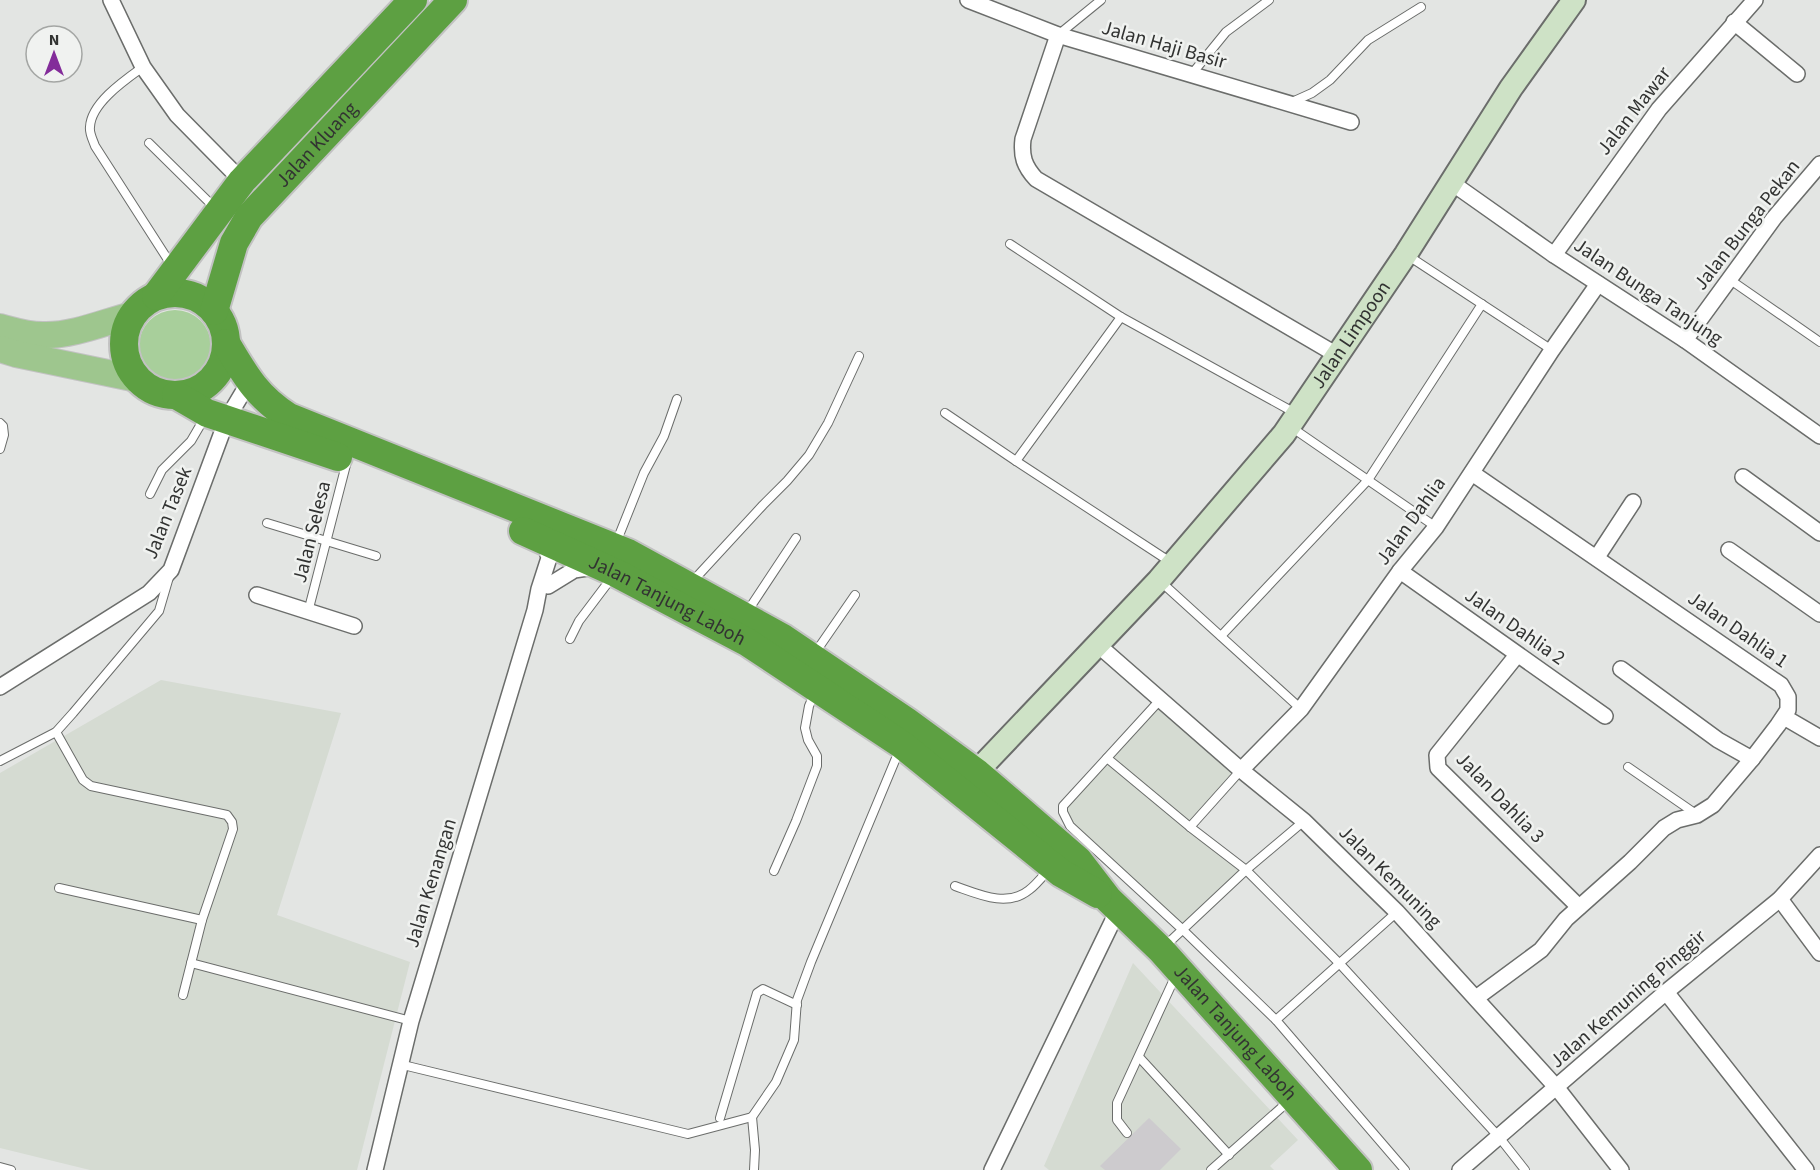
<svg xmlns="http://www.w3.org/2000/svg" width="1820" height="1170" font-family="'Source Sans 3',sans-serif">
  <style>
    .built { fill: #d5dbd2 }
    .green { fill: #a8cf9b }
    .building { fill: #cdcbce }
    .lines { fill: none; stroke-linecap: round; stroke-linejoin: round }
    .lane-casing { stroke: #6b6d6b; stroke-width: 10 }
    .street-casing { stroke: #6b6d6b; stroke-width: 18 }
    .secondary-casing { stroke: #6b6d6b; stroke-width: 26 }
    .primary-casing { stroke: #c2c2c2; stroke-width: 28 }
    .highway-casing { stroke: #c2c2c2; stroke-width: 32 }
    .lane { stroke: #fff; stroke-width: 8 }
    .street { stroke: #fff; stroke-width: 15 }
    .secondary { stroke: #cee2c6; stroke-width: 22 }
    .primary { stroke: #9ec68e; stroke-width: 26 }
    .highway { stroke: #5da042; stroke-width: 28 }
    .labels { text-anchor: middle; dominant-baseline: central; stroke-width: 5; stroke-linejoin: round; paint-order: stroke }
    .street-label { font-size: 20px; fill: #323332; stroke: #f0f2f0 }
  </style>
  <rect width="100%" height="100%" fill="#e3e5e3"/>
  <!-- built -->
  <g class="built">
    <polygon points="161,680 341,713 277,915 410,962 357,1170 90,1170 0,1148 0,773"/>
    <polygon points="1161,693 1250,769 1196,826 1253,870 1183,936 1067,828 1059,814 1059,805"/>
    <polygon points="1133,963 1298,1140 1270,1166 1274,1170 1049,1170 1044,1166"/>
  </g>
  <!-- green -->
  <circle class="green" cx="175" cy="346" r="36"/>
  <!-- building -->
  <polygon class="building" points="1149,1118 1181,1149 1160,1170 1105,1170 1100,1166"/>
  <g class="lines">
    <defs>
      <g id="lane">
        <polyline points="1058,35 1101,0"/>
        <path d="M 143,67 C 125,80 91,103 90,127 C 89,133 93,140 95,146 L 172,266"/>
        <polyline points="1191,75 1226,32 1269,0"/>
        <polyline points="1292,102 1312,93 1330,80 1368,40 1421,7"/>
        <polyline points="149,143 216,209"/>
        <polyline points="1010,244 1121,317 1297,414"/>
        <polyline points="1407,255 1552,350"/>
        <polyline points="1729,279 1820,342"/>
        <polyline points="1121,317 1016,461 1172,563"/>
        <polyline points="945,413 1016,461"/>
        <polyline points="0,423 3,426 4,435 0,449"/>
        <polyline points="1291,427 1436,527"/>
        <polyline points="150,494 162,470 191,441 205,417"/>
        <polyline points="267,523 376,556"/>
        <polyline points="616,543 644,473 664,436 677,399"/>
        <polyline points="1160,581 1301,709"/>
        <polyline points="691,583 763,505 787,481 809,455 828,423 859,356"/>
        <polyline points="308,612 347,461"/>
        <polyline points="747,612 796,538"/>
        <polyline points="1221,636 1368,480 1482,304"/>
        <polyline points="570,639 579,621 613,576"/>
        <polyline points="815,653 855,595"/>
        <polyline points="1160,700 1063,806 1063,812 1070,826 1183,930 1276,1020 1405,1170"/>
        <polyline points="56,732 83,780 91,786 227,815 232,822 233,829 202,920 183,995"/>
        <polyline points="1107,758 1190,827 1246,870 1340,964 1499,1137 1525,1170"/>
        <polyline points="0,761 56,732 73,713 159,611 169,577"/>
        <polyline points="1628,767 1696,814"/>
        <polyline points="1190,827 1241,770"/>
        <polyline points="774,871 796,821 817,766 817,756 808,740 805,728 809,706 815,692"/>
        <path d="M 955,886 C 978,894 1007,908 1029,890 C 1036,885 1043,876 1049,869"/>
        <polyline points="59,888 202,920"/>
        <polyline points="1164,947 1246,870 1304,821"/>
        <polyline points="191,963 411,1021"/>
        <polyline points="1276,1020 1397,912"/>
        <polyline points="1139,1057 1229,1155"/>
        <polyline points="399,1064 688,1134 752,1117 776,1082 794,1040 797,1000 811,962 899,751"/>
        <polyline points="752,1117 755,1150 754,1170"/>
        <polyline points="720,1118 757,993 763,989 797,1005"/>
        <polyline points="1127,1133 1117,1120 1117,1103 1175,977"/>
        <polyline points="0,1167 11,1170"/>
        <polyline points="1211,1170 1290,1100"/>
      </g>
      <g id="street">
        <polyline points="111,0 143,67 177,115 242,181"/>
        <polyline points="968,0 1058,35 1351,122"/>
        <polyline points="1734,22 1797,74"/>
        <path d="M 1058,35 L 1023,139 C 1021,156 1024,166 1036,179 L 1337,355"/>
        <polyline points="1452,183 1554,255 1685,340 1820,436"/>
        <polyline points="1554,255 1659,109 1755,0"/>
        <polyline points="1685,340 1774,218 1820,164"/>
        <polyline points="1472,473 1781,685 1788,697 1788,710 1778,725 1752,759 1713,805 1697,815 1677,820 1664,828 1630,862 1566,919 1541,950 1476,998"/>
        <polyline points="1743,477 1820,533"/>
        <polyline points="1729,550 1820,614"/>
        <polyline points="1597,557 1633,502"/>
        <polyline points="1400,571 1605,716"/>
        <polyline points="548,586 574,570 594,567"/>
        <polyline points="257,595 354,626"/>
        <polyline points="1098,645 1241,770 1304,821 1397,912 1557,1088 1621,1170"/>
        <polyline points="1517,655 1437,755 1438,768 1579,907"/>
        <polyline points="1621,669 1718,740 1752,759"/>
        <polyline points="0,687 149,593 171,570 227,419 249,382"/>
        <polyline points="1784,717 1820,738"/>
        <polyline points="1241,770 1301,709 1400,571 1436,527 1552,350 1598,284"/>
        <polyline points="1780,899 1820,953"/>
        <polyline points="1666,992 1806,1170"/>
        <polyline points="375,1170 411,1021 535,610 539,589 549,558 544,540"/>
        <polyline points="992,1170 1118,910"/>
        <polyline points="1460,1170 1666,992 1780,899 1820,855"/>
      </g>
      <g id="secondary">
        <path id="s1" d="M 966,783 L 1159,580 L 1284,434 L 1406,254 L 1511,88 L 1574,0"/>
      </g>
      <g id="primary">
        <path d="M 0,327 C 15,331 30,336 46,335 C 75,335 104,322 132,315"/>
        <polyline points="0,349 16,354 137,379"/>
      </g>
      <g id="highway">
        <circle cx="175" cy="344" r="51"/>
        <polyline points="156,296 242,181 413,0"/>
        <path id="s2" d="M 214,311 L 234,243 L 249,217 L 453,0"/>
        <path id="s3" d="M 226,343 C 245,375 257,397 289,417 L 628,553 L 783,638 L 906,721 L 977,773 L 1078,860 L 1108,899 L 1161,950 L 1358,1170"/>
        <polyline points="176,395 207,413 338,457"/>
        <path id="s4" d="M 523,531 L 616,573 L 747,642 L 901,744 L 1061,873 L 1098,894"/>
      </g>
    </defs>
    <!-- lane casing -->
    <use href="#lane" class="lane-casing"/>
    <!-- street casing -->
    <use href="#street" class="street-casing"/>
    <!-- secondary casing -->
    <use href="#secondary" class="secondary-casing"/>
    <!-- primary casing -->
    <use href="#primary" class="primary-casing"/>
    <!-- highway casing -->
    <use href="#highway" class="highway-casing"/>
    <!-- lane -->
    <use href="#lane" class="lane"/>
    <!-- street -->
    <use href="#street" class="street"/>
    <!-- secondary -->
    <use href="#secondary" class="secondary"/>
    <!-- primary -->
    <use href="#primary" class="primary"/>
    <!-- highway -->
    <use href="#highway" class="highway"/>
  </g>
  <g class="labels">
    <!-- street labels -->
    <g class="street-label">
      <text transform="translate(1164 45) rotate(16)">Jalan Haji Basir</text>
      <text transform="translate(1634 111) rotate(-52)">Jalan Mawar</text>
      <text stroke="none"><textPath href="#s2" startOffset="200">Jalan Kluang</textPath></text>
      <text transform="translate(1747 225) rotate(-52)">Jalan Bunga Pekan</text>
      <text transform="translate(1648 292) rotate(34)">Jalan Bunga Tanjung</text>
      <text stroke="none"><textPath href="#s1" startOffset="592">Jalan Limpoon</textPath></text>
      <text transform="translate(168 513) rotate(-68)">Jalan Tasek</text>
      <text transform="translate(1411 521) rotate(-54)">Jalan Dahlia</text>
      <text transform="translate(312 532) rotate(-76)">Jalan Selesa</text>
      <text stroke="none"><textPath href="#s4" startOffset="160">Jalan Tanjung Laboh</textPath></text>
      <text transform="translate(1515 627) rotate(35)">Jalan Dahlia 2</text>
      <text transform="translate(1738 630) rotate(35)">Jalan Dahlia 1</text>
      <text transform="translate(1500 798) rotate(46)">Jalan Dahlia 3</text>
      <text transform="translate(1390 877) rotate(45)">Jalan Kemuning</text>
      <text transform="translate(431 883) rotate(-73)">Jalan Kenangan</text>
      <text transform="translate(1628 999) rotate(-41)">Jalan Kemuning Pinggir</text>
      <text stroke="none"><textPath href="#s3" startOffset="1244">Jalan Tanjung Laboh</textPath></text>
    </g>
  </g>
  <!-- north arrow -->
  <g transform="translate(54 54)"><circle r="28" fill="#f0f2f0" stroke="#a4a6a4" stroke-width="1.5"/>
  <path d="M0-4.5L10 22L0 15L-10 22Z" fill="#832c9a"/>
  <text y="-9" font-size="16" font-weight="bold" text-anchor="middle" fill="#323332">N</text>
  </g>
</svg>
